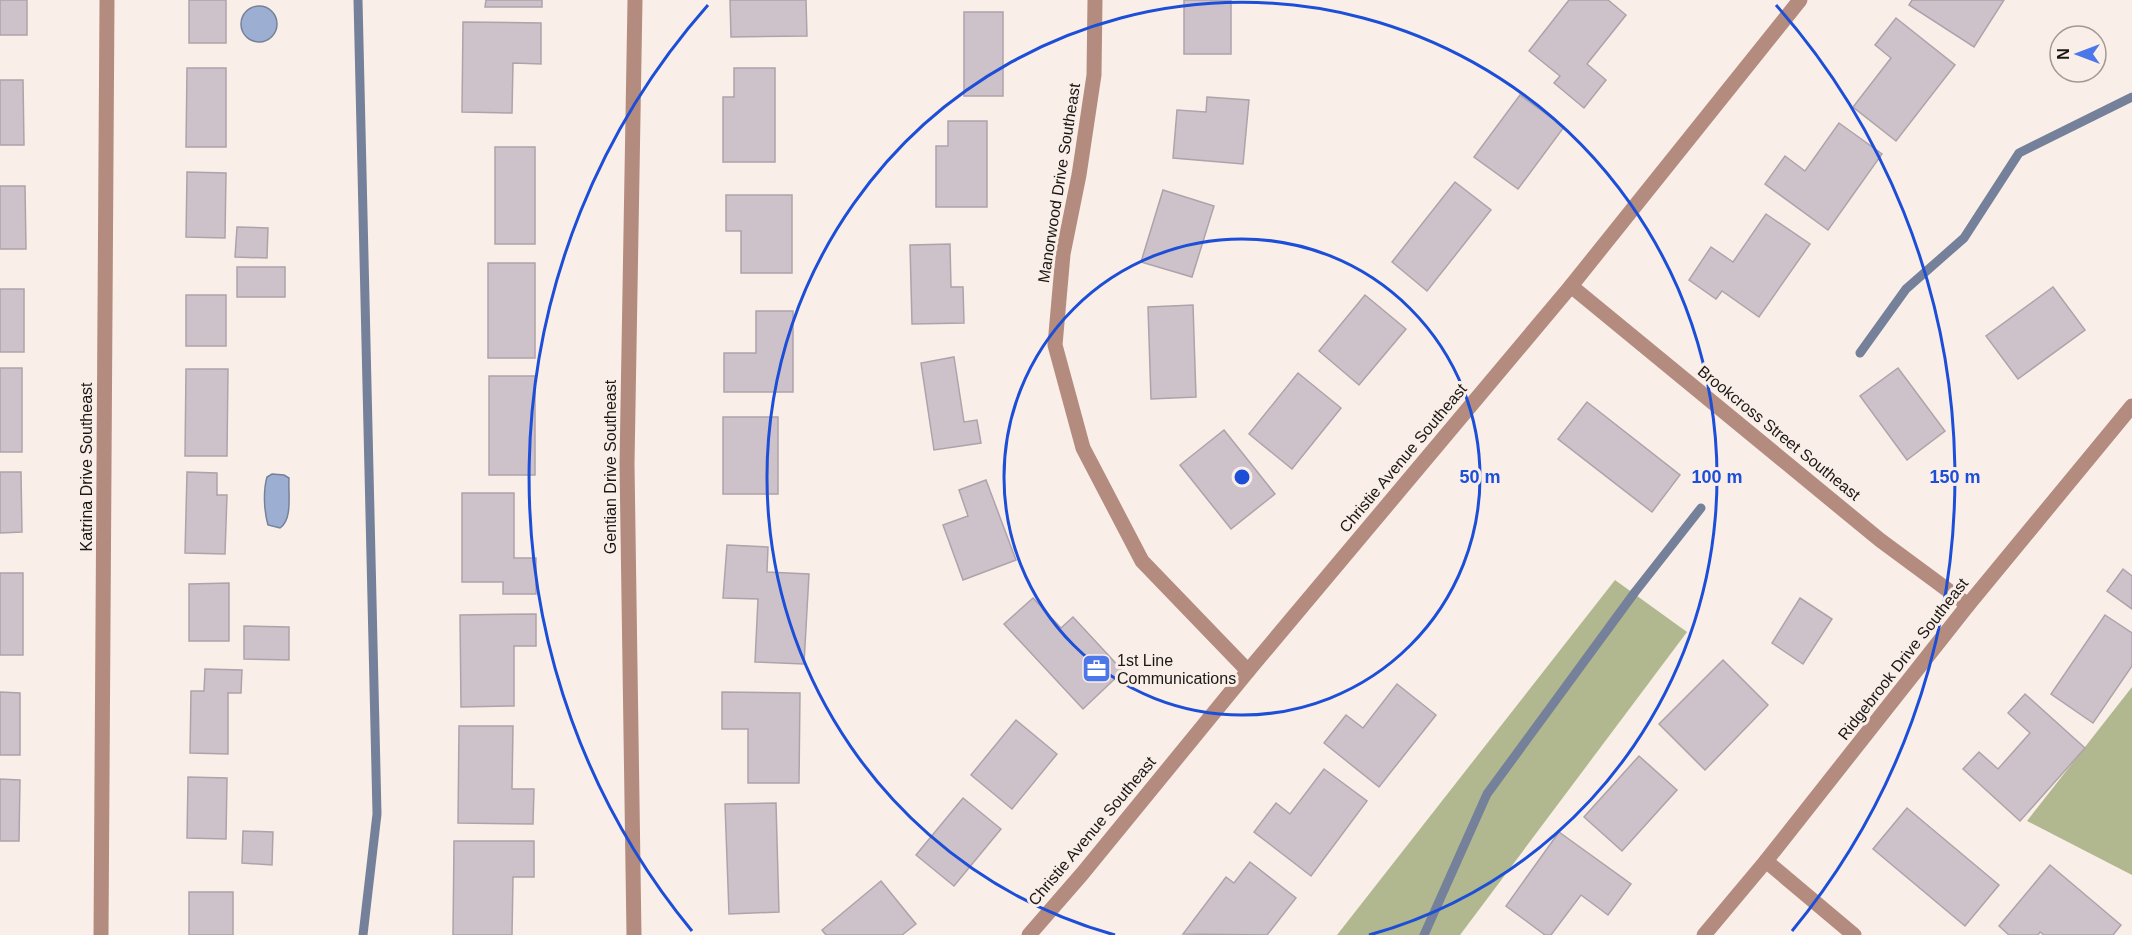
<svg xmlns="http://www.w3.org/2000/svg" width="2132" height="935" font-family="Arial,sans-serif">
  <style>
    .forest { fill: #b1b88f }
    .water { fill: #9cafd3; stroke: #75819a; stroke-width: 1.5 }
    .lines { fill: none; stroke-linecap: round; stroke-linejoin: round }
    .stream { stroke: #75819a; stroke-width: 9 }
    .building { fill: #cdc2c9; stroke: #aea3aa; stroke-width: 1.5 }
    .street { stroke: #b48c7f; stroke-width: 15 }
    .ring { fill: none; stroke: #1d4ed8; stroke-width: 3 }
    .labels { text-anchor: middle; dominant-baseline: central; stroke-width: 6; stroke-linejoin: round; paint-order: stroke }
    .street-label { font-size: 16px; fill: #1b1715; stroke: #faefe8 }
    .poi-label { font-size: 16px; fill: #1b1715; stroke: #faefe8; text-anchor: start }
    .centre { fill: #1d4ed8; stroke: #faefe8; stroke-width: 3 }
    .ring-label { font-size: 18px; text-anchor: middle; font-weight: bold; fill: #1d4ed8; stroke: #faefe8; stroke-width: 6; stroke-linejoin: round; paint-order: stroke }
  </style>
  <rect width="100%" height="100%" fill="#faefe8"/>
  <!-- forest -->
  <g class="forest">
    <polygon points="1615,580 1687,632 1460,935 1337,935"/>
    <polygon points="2132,687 2132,875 2027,821"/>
  </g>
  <!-- water -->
  <g class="water">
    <circle cx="259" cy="24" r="18"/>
    <path d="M 272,474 L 284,475 L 289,478 C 288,494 293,519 280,528 L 268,525 C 264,511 263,491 267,477 Z"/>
  </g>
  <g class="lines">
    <!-- stream -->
    <g class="stream">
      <polyline points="358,0 377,814 363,935"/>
      <polyline points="1860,353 1906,289 1964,238 2019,153 2132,97"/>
      <polyline points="1424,935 1487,794 1635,592 1701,508"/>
    </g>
  </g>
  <!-- building -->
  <g class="building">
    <rect x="0" y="0" width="27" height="35"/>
    <rect x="189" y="0" width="37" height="43"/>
    <polygon points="486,0 542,0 542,7 485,7"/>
    <polygon points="730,0 806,0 807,36 731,37"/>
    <rect x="1184" y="0" width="47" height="54"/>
    <polygon points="1569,0 1608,0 1626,15 1587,64 1606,80 1584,108 1554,83 1560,76 1529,51"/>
    <polygon points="1912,0 2004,0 1974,47 1909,5"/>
    <rect x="964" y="12" width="39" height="84"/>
    <polygon points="1896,18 1955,65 1896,141 1853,107 1891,58 1875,45"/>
    <polygon points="463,22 541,23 541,64 513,63 512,113 462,112"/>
    <polygon points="187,68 226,68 226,147 186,147"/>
    <polygon points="734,68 775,68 775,162 723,162 723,97 734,97"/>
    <polygon points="0,80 23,80 24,145 0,145"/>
    <polygon points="1520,95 1564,127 1518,189 1474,157"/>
    <polygon points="1207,97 1249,100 1243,164 1173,158 1177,110 1206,112"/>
    <polygon points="948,121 987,121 987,207 936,207 936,146 948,146"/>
    <polygon points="1839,123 1882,154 1828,230 1765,184 1785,156 1805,171"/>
    <rect x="495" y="147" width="40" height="97"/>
    <polygon points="187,172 226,173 225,238 186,237"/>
    <polygon points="1455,182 1491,210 1427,291 1392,262"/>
    <polygon points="0,186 25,186 26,249 0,249"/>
    <polygon points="1163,190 1214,206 1192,277 1141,262"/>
    <polygon points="726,195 792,195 792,273 741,273 741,231 726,231"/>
    <polygon points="1766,214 1810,244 1759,317 1722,291 1716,299 1689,280 1711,247 1733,262"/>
    <polygon points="237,227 268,228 267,258 235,257"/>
    <polygon points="950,244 951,287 963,287 964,323 912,324 910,245"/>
    <rect x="488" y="263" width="47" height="95"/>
    <rect x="237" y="267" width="48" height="30"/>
    <polygon points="2053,287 2085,330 2018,379 1986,336"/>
    <rect x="0" y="289" width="24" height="63"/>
    <rect x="186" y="295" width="40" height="51"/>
    <polygon points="1365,295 1406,329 1359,385 1319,351"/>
    <polygon points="1193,305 1196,397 1151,399 1148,307"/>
    <polygon points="756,311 793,311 793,392 724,392 724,353 756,353"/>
    <polygon points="954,357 964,422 977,420 981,443 934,450 921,363"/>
    <rect x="0" y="368" width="22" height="84"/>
    <polygon points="1898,368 1945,431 1907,460 1860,396"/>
    <polygon points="186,369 228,369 227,456 185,456"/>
    <polygon points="1298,373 1341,408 1292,469 1249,434"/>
    <rect x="489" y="376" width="46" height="99"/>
    <polygon points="1587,402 1680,475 1652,512 1558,439"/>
    <rect x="723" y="417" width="55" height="77"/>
    <polygon points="1224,430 1275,494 1231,529 1180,465"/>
    <polygon points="0,472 21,472 22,532 0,533"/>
    <polygon points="187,472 217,473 217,495 227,495 225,554 185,553"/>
    <polygon points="986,480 1016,560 963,580 943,525 968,516 959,490"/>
    <polygon points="462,493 514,493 514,558 536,558 536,594 503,594 503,582 462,582"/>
    <polygon points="727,545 768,547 767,572 809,574 804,664 755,662 758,599 723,598"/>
    <polygon points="2123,569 2132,576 2132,609 2107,591"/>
    <rect x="0" y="573" width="23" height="82"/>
    <polygon points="229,583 229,641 189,641 189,584"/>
    <polygon points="1033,598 1061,628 1073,617 1123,671 1083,709 1004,624"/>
    <polygon points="1800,598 1832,619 1803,664 1772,643"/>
    <polygon points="536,614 536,646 514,646 514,706 461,707 460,615"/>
    <polygon points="2105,615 2132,633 2132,666 2093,723 2051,694"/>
    <polygon points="244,626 289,627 289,660 244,659"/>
    <polygon points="1723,660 1768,705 1705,770 1659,724"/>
    <polygon points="205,669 242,670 241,693 228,693 228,754 190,753 191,691 204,691"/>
    <polygon points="1397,684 1436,715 1379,787 1324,743 1346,715 1363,728"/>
    <polygon points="0,692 20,693 20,755 0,755"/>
    <polygon points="722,692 800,693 799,783 748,783 748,729 722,729"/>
    <polygon points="2025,694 2085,748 2020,821 1963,769 1979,752 1998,769 2030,733 2008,713"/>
    <polygon points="1016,720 1057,754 1012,809 971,775"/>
    <polygon points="459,726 513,726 512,789 534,789 533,824 458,823"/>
    <polygon points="1639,756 1677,790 1622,851 1584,817"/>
    <polygon points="1324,769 1367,801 1311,876 1254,832 1276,803 1290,814"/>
    <polygon points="188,777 227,778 226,839 187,838"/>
    <polygon points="0,779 20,780 19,841 0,841"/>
    <polygon points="963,798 1001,829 954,886 916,855"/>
    <polygon points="776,803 779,912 729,914 725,804"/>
    <polygon points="1907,808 1999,885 1965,926 1873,849"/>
    <polygon points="243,831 273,832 272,865 242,863"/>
    <polygon points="1559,832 1631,884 1608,915 1581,895 1551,935 1545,935 1506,906"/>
    <polygon points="454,841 534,841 534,877 513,877 512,935 453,935"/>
    <polygon points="1250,862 1296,898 1267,935 1183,934 1226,877 1234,883"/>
    <polygon points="2050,865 2121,925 2113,935 2044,935 2040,932 2038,935 2009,935 1999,926"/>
    <polygon points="881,881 916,924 902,935 826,935 822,930"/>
    <rect x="189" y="892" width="44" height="43"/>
  </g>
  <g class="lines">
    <!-- street -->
    <g class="street">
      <polyline points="1095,0 1094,75 1079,175 1063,254 1055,345 1083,448 1142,561 1248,671"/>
      <polyline points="1571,286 1880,540 1968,605"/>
      <polyline points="1766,861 1854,935"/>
      <polyline points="101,935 107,0"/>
      <polyline points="634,935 627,464 635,0"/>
      <polyline points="1029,935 1082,874 1248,671 1571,286 1800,0"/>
      <polyline points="1704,935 1766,861 1968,605 2132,406"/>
    </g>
  </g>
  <!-- distance rings -->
  <g class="ring">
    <circle cx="1242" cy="477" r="238"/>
    <path d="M1115 935A475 475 0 1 1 1369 935"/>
    <path d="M692 931A713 713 0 0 1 708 5M1776 5A713 713 0 0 1 1792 931"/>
  </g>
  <!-- icons -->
  <defs>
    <symbol id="office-square" viewBox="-11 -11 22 22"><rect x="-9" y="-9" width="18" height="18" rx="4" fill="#4c77ea" stroke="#faefe8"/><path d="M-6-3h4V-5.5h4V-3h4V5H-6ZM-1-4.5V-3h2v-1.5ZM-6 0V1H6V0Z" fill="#fff"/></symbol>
  </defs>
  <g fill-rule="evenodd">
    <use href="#office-square" x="1080" y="652" width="33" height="33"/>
  </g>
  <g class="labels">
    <!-- street labels -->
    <g class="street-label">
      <text transform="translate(1059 183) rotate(-81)">Manorwood Drive Southeast</text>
      <text transform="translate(1779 433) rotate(39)">Brookcross Street Southeast</text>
      <text transform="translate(1403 458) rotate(-50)">Christie Avenue Southeast</text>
      <text transform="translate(86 467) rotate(-90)">Katrina Drive Southeast</text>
      <text transform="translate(610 467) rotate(-90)">Gentian Drive Southeast</text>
      <text transform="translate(1903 659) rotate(-52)">Ridgebrook Drive Southeast</text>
      <text transform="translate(1092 831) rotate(-50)">Christie Avenue Southeast</text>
    </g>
    <!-- poi labels -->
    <g class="poi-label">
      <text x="1117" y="660">1st Line<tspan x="1117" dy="18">Communications</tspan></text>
    </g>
  </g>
  <circle cx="1242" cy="477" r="9" class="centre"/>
  <g class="ring-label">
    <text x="1480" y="483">50 m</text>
    <text x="1717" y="483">100 m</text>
    <text x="1955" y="483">150 m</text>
  </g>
  <!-- north arrow -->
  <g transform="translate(2078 54) rotate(270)"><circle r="28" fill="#faefe8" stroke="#a19994" stroke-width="1.5"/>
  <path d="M0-4.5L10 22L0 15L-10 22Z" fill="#4c77ea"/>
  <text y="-9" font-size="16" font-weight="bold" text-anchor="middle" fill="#1b1715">N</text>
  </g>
</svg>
